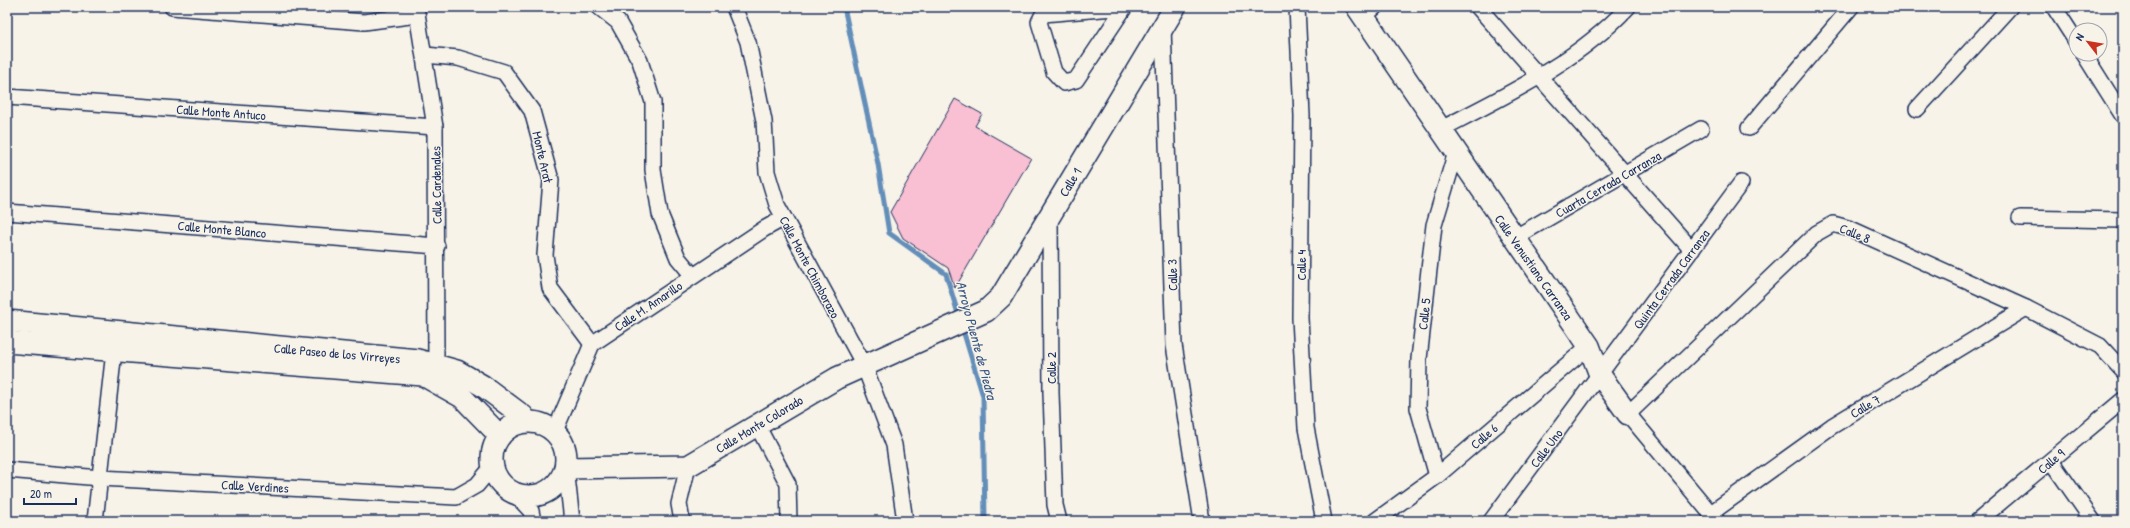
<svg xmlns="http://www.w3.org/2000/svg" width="2130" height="528" font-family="'Patrick Hand',sans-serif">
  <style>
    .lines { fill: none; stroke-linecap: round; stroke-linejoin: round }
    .stream { stroke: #648eb9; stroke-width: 5 }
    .building { fill: #f9bfd2; stroke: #1b2f5e }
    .street-casing { stroke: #1b2f5e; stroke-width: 18 }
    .secondary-casing { stroke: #1b2f5e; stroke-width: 24 }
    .street { stroke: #f7f3e8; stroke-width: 15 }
    .secondary { stroke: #f7f3e8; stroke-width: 21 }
    .labels { text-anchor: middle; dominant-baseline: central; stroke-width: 3; stroke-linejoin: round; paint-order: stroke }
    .street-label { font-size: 13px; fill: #1b2f5e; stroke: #f7f3e8 }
    .water-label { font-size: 14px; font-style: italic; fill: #3a5784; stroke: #f7f3e8 }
  </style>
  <rect width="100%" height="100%" fill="#f7f3e8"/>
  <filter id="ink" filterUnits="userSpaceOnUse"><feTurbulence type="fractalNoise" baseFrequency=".025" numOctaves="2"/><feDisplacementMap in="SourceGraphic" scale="8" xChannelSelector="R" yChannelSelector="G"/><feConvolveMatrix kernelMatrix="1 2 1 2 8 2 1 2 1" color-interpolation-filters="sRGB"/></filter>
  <g filter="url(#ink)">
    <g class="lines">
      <!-- stream -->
      <g class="stream">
        <polyline points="844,7 878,164 889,233 946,274 959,317"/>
        <polyline points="962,327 983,396 985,521"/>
      </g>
    </g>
    <!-- building -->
    <polygon class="building" points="955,99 982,114 975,126 1031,158 955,288 948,268 903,238 890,212"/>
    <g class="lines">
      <defs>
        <g id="street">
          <polyline points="172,7 364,22 417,15"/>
          <polyline points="416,7 435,127 436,364"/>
          <polyline points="599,7 618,22 640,61 653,102 653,170 660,214 678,258 693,276"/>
          <polyline points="734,7 748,42 764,121 767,172 777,205 864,365 894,445 905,521"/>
          <polyline points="1297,7 1302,116 1300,318 1306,428 1324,521"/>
          <polyline points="1478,7 1692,250"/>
          <polyline points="2054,7 2076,41"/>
          <polyline points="1124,8 1076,80 1064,83 1054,72 1039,22 1043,14 1125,7"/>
          <polyline points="1364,16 1375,7"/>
          <polyline points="1163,27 1174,345 1202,521"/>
          <polyline points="2084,54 2123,116"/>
          <polyline points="425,55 458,58 504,72 532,111 551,180 545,255 550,288 592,344"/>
          <polyline points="7,97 435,127"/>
          <polyline points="1917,109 2010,7"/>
          <polyline points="1749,128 1851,7"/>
          <path d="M 1441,129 C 1507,95 1577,62 1628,7"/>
          <polyline points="7,212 437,246"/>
          <polyline points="1050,216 1051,393 1055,505 1059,521"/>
          <polyline points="2020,218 2123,220"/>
          <polyline points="1514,238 1701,129"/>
          <polyline points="757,425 788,484 789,521"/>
          <polyline points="555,431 592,344 764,229 784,218"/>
          <polyline points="2051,461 2093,521"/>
          <polyline points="566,468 572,521"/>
          <polyline points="7,470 100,478 456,497 477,485 492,467"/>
          <polyline points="1437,476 1418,408 1419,359 1434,225 1456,152"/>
          <polyline points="516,495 531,511 533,521"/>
          <polyline points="1711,513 1832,426 2026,308"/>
          <polyline points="95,521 114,351"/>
          <polyline points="682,521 679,504 688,466"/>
          <polyline points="1375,521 1437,476 1589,346"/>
          <polyline points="1491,521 1741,183"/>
          <polyline points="1717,521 1628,414 1817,233 1833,224 1851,229 2026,308 2100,346 2123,371"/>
          <polyline points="1978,521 2123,400"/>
        </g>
        <g id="secondary">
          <polyline points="1357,7 1589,346 1600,375 1628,414"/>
          <polyline points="7,321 418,360 457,371 483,386 523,416 526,421"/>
          <polyline points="7,342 423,375 462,397 500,436"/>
          <circle cx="529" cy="459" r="37"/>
          <polyline points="566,468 688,466 837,378 986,311 1001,297 1175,7"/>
        </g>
      </defs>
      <!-- street casing -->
      <use href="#street" class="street-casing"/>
      <!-- secondary casing -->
      <use href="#secondary" class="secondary-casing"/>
      <!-- street -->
      <use href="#street" class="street"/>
      <!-- secondary -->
      <use href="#secondary" class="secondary"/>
    </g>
  </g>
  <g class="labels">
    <!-- street labels -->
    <g class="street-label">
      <text transform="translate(221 112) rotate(4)">Calle Monte Antuco</text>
      <text transform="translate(543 157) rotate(77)">Monte Arat</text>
      <text transform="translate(1070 182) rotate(-59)">Calle 1</text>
      <text transform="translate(1608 184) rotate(-30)">Cuarta Cerrada Carranza</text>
      <text transform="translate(436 185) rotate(-91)">Calle Cardenales</text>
      <text transform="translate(222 229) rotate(5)">Calle Monte Blanco</text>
      <text transform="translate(1855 233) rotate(22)">Calle 8</text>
      <text transform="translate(1301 265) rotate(-90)">Calle 4</text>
      <text transform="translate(810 267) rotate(62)">Calle Monte Chimborazo</text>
      <text transform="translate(1534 267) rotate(55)">Calle Venustiano Carranza</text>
      <text transform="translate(1172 275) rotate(-92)">Calle 3</text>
      <text transform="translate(1671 279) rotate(-54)">Quinta Cerrada Carranza</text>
      <text transform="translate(648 306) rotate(-34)">Calle M. Amarillo</text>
      <text transform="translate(1424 314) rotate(-84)">Calle 5</text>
      <text transform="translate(337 353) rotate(5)">Calle Paseo de los Virreyes</text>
      <text transform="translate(1051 368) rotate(-90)">Calle 2</text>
      <text transform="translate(1865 406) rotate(-31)">Calle 7</text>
      <text transform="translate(759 424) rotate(-31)">Calle Monte Colorado</text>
      <text transform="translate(1484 436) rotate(-41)">Calle 6</text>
      <text transform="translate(1546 448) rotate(-53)">Calle Uno</text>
      <text transform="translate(2051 461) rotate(-40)">Calle 9</text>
      <text transform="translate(255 486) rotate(3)">Calle Verdines</text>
    </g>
    <!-- water labels -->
    <g class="water-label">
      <text transform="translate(977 340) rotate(75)">Arroyo Puente de Piedra</text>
    </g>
  </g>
  <!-- margin -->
  <rect width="2130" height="528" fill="none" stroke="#f7f3e8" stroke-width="24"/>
  <rect x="12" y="12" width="2106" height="504" fill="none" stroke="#1b2f5e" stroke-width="1.5" filter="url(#ink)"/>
  <!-- north arrow -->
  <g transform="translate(2088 42) rotate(301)"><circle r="19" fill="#f7f3e8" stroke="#9fa5b1"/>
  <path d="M0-3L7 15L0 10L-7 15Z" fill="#c8321e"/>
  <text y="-6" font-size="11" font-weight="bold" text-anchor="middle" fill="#1b2f5e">N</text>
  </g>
  <!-- scale -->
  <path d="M24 498v6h52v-6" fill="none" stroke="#1b2f5e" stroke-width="2"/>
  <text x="30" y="498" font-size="12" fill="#1b2f5e" stroke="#f7f3e8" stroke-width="3" paint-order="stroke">20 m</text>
</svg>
